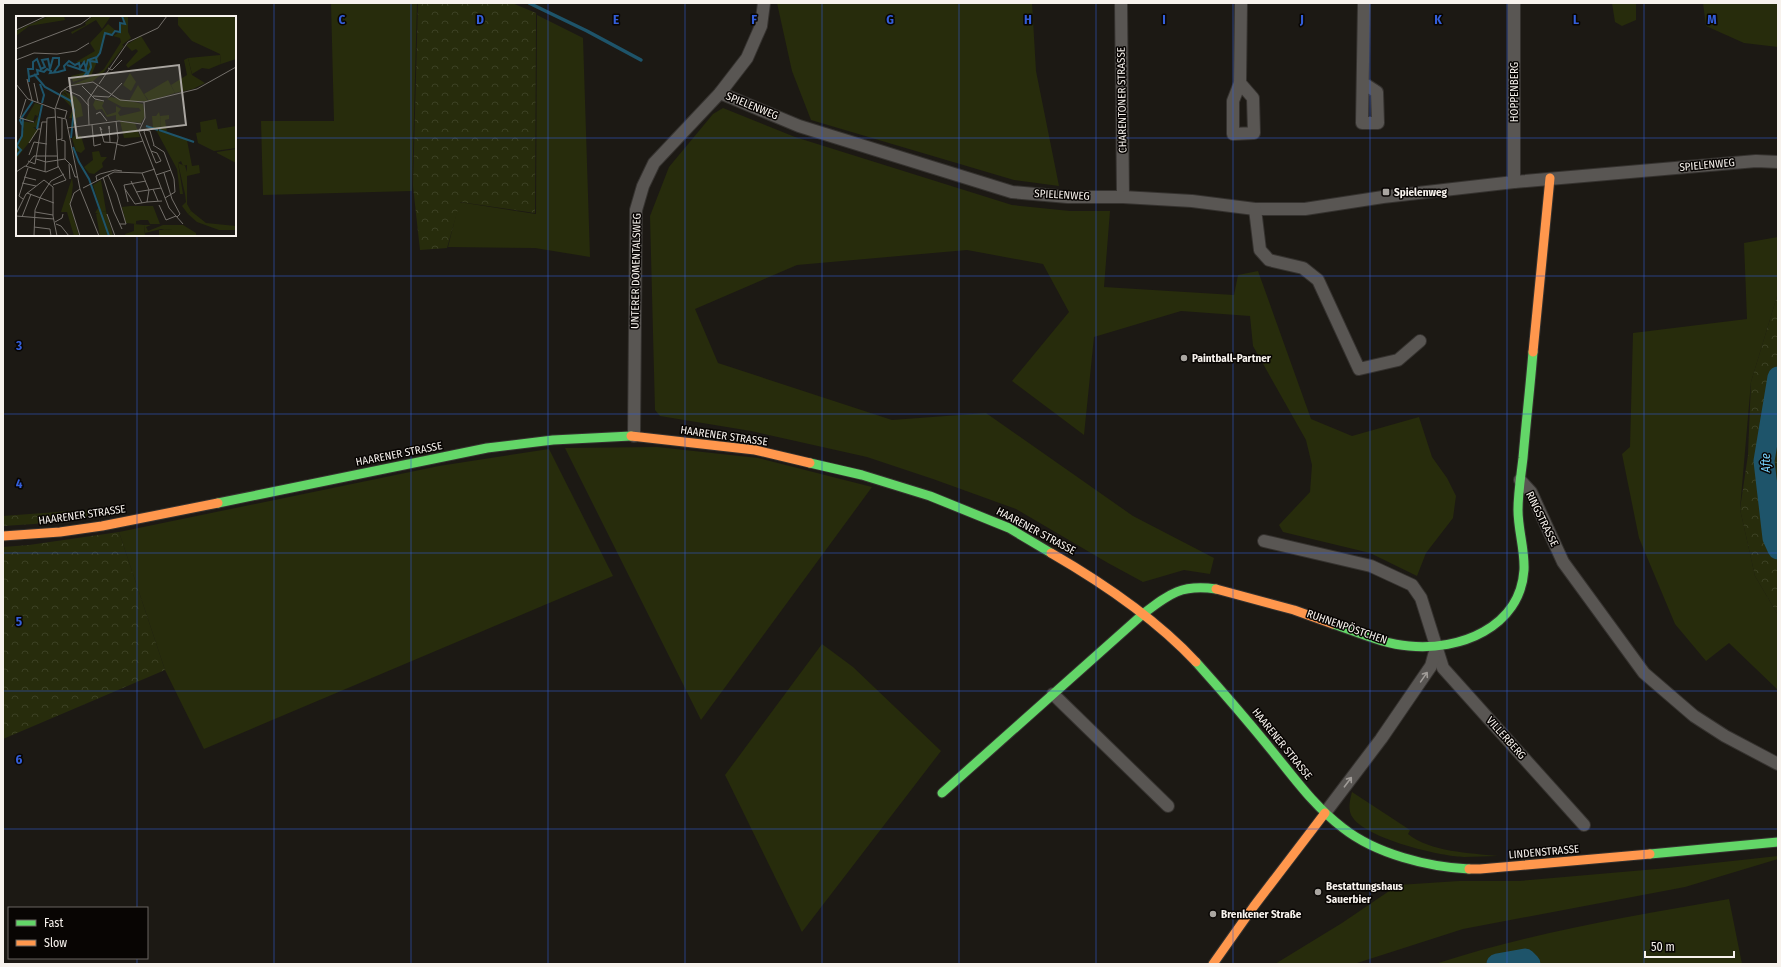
<svg xmlns="http://www.w3.org/2000/svg" width="1781" height="967" font-family="'Fira Sans Condensed',sans-serif">
  <style>
    .grass { fill: #272c0c }
    .forest { fill: url(#forest-crowns) }
    .lines { fill: none; stroke-linecap: round; stroke-linejoin: round }
    .stream { stroke: #1e546a; stroke-width: 3.5 }
    .river { stroke: #1e546a; stroke-width: 21 }
    .street-casing { stroke: #35322f; stroke-width: 14 }
    .fast-casing { stroke: #35322f; stroke-width: 11 }
    .slow-casing { stroke: #35322f; stroke-width: 11 }
    .street { stroke: #595653; stroke-width: 12 }
    .fast { stroke: #63d668; stroke-width: 9 }
    .slow { stroke: #ff974d; stroke-width: 9 }
    .oneway { stroke: #a09c98 }
    .grid { fill: none; stroke: #335eda; stroke-width: 1; stroke-opacity: 0.55 }
    .poi-dot { fill: #aaa6a1; stroke: #080503; stroke-width: 1.5 }
    .labels { text-anchor: middle; dominant-baseline: central; stroke-width: 3; stroke-linejoin: round; paint-order: stroke }
    .street-label { font-size: 11px; fill: #f7f2ed; stroke: #080503 }
    .poi-label { font-size: 11px; font-weight: bold; fill: #f7f2ed; stroke: #080503; text-anchor: start }
    .water-label { font-size: 12px; font-style: italic; fill: #76cff9; stroke: #080503 }
    .inset-river { fill: none; stroke: #1e546a; stroke-width: 2 }
    .inset-road { fill: none; stroke: #74706b; stroke-width: 1 }
    .view { fill: #aaa6a1; fill-opacity: 0.15; stroke: #aaa6a1; stroke-width: 2 }
    .inset-edge { fill: none; stroke: #f7f2ed; stroke-width: 2 }
    .grid-label { font-size: 13px; text-anchor: middle; font-weight: bold; fill: #335eda; stroke: #080503; stroke-width: 3; stroke-linejoin: round; paint-order: stroke }
  </style>
  <defs>
    <pattern id="forest-crowns" width="20" height="18" patternUnits="userSpaceOnUse"><rect width="20" height="18" fill="#272c0c"/><path d="M2 6a3 3 0 1 1 6 0M12 15a3 3 0 1 1 6 0" fill="none" stroke="#3c4124"/></pattern>
  </defs>
  <rect width="100%" height="100%" fill="#1c1914"/>
  <!-- grass -->
  <g class="grass">
    <polygon points="331,3 417,3 412,191 263,195 261,121 334,121"/>
    <polygon points="777,3 1032,3 1036,71 1059,186 1014,180 811,120 792,71"/>
    <polygon points="1612,3 1636,3 1636,20 1622,26 1615,22"/>
    <polygon points="1703,3 1778,3 1778,47 1744,43 1706,26"/>
    <polygon points="537,15 583,38 590,257 535,248 448,247 459,202 536,214"/>
    <polygon points="723,108 795,137 1012,205 1070,211 1110,211 1104,287 1234,295 1238,275 1258,271 1311,419 1352,436 1419,417 1432,457 1447,478 1456,496 1453,518 1426,553 1417,576 1370,553 1283,532 1279,525 1310,492 1312,465 1306,440 1253,346 1250,316 1181,311 1094,337 1084,435 1012,381 1069,312 1043,264 967,250 797,265 695,309 718,363 892,420 986,413 1133,516 1214,558 1210,574 1184,570 1143,582 1108,563 1016,509 933,479 867,457 751,431 660,416 655,410 650,216 669,167 713,114"/>
    <polygon points="1778,237 1778,293 1751,382 1740,509 1755,576 1778,615 1778,690 1729,643 1706,661 1675,624 1639,538 1622,454 1630,447 1633,333 1747,319 1744,243"/>
    <polygon points="657,447 758,458 872,487 701,720 565,448"/>
    <polygon points="549,449 613,576 204,749 165,670 119,532 439,466"/>
    <polygon points="822,644 853,667 941,751 802,932 725,775"/>
    <path d="M 1352,792 L 1410,830 L 1408,834 C 1430,852 1470,853 1498,856 C 1486,856 1475,857 1464,857 C 1439,856 1368,839 1353,818 C 1347,810 1350,800 1352,792 Z"/>
    <polygon points="1778,856 1778,859 1685,887 1463,929 1354,964 1275,964 1342,923 1398,885 1459,881 1519,881 1668,868"/>
    <path d="M 1729,899 L 1742,964 L 1435,964 C 1531,933 1630,916 1729,899 Z"/>
  </g>
  <!-- forest -->
  <g class="forest">
    <polygon points="418,3 512,3 536,13 535,213 460,202 447,248 420,250 413,186"/>
    <polygon points="1778,293 1778,615 1755,576 1740,509 1748,455 1751,382"/>
    <polygon points="111,508 113,515 34,524 3,526 3,516"/>
    <polygon points="119,532 165,670 3,739 3,547 29,545"/>
  </g>
  <g class="lines">
    <!-- stream -->
    <polyline class="stream" points="529,3 587,31 641,60"/>
    <!-- river -->
    <g class="river">
      <polyline points="1778,377 1764,461 1773,538 1778,549"/>
      <polyline points="1497,964 1525,959 1530,964"/>
    </g>
    <defs>
      <g id="street">
        <polyline points="1121,3 1123,197"/>
        <polyline points="1240,83 1253,98 1254,133 1233,134 1233,101 1240,83 1241,3"/>
        <polyline points="1363,83 1377,92 1378,123 1362,123 1364,3"/>
        <polyline points="720,93 799,126 1012,192 1068,197 1123,197 1192,201 1255,209 1305,209 1383,197 1514,182 1756,161 1778,162"/>
        <polyline points="1514,182 1514,3"/>
        <polyline points="1255,209 1260,250 1269,260 1303,268 1318,280 1359,369 1398,360 1420,341"/>
        <polyline points="634,436 636,210 643,186 654,163 720,93 747,58 761,26 764,3"/>
        <polyline points="1520,480 1531,492 1563,562 1644,673 1694,716 1725,736 1778,764"/>
        <polyline points="1264,541 1371,566 1412,585 1421,598 1443,668 1584,825"/>
        <polyline points="1053,694 1168,806"/>
        <polyline points="1325,813 1381,739 1431,666 1436,648"/>
      </g>
      <g id="fast">
        <polyline points="810,463 862,475 930,496 1009,528 1051,553"/>
        <polyline points="218,503 487,448 553,440 631,436"/>
        <path d="M 1333,624 C 1358,632 1383,644 1409,646 C 1459,651 1520,628 1524,570 C 1525,550 1518,530 1518,510 C 1518,493 1521,475 1523,458 C 1526,423 1530,388 1533,352"/>
        <path d="M 1196,662 C 1222,691 1248,721 1273,752 C 1295,779 1315,807 1343,828 C 1376,854 1428,867 1469,869"/>
        <path d="M 942,793 L 1143,614 C 1169,594 1181,584 1216,589"/>
        <polyline points="1650,854 1778,842"/>
      </g>
      <g id="slow">
        <polyline points="1533,352 1550,178"/>
        <polyline points="631,436 755,450 810,463"/>
        <polyline points="3,536 60,532 102,526 218,503"/>
        <path d="M 1051,553 C 1103,583 1155,618 1196,662"/>
        <polyline points="1216,589 1294,610 1333,624"/>
        <polyline points="1469,869 1480,869 1650,854"/>
        <polyline points="1213,964 1254,906 1325,813"/>
      </g>
    </defs>
    <!-- street casing -->
    <use href="#street" class="street-casing"/>
    <!-- fast casing -->
    <use href="#fast" class="fast-casing"/>
    <!-- slow casing -->
    <use href="#slow" class="slow-casing"/>
    <!-- street -->
    <use href="#street" class="street"/>
    <!-- fast -->
    <use href="#fast" class="fast"/>
    <!-- slow -->
    <use href="#slow" class="slow"/>
  </g>
  <!-- one-way arrows -->
  <defs><path id="oneway-shaft" d="M-6 0H5M1.5-3L5.5 0L1.5 3" fill="none" stroke-width="1.6" stroke-linecap="round" stroke-linejoin="round"/></defs>
  <g class="oneway">
    <use href="#oneway-shaft" transform="translate(1424 677) rotate(-55)"/>
    <use href="#oneway-shaft" transform="translate(1348 782) rotate(-53)"/>
  </g>
  <!-- grid -->
  <path class="grid" d="M 137,3 L 137,17M 274,3 L 274,964M 411,3 L 411,964M 548,3 L 548,964M 685,3 L 685,964M 822,3 L 822,964M 959,3 L 959,964M 1096,3 L 1096,964M 1233,3 L 1233,964M 1370,3 L 1370,964M 1507,3 L 1507,964M 1644,3 L 1644,964M 3,138 L 17,138M 235,138 L 1778,138M 137,235 L 137,908M 3,276 L 1778,276M 3,414 L 1778,414M 3,553 L 1778,553M 3,691 L 1778,691M 3,829 L 1778,829M 137,958 L 137,964"/>
  <!-- markers -->
  <g class="poi-dot">
    <rect x="1382" y="188" width="8" height="8" rx="2"/>
    <circle cx="1184" cy="358" r="4"/>
    <circle cx="1318" cy="892" r="4"/>
    <circle cx="1213" cy="914" r="4"/>
  </g>
  <g class="labels">
    <!-- street labels -->
    <g class="street-label">
      <text transform="translate(1514 92) rotate(-90)">HOPPENBERG</text>
      <text transform="translate(1122 100) rotate(-91)">CHARENTONER STRASSE</text>
      <text transform="translate(752 106) rotate(22)">SPIELENWEG</text>
      <text transform="translate(1707 165) rotate(-5)">SPIELENWEG</text>
      <text transform="translate(1062 195) rotate(3)">SPIELENWEG</text>
      <text transform="translate(636 271) rotate(-89)">UNTERER DOMENTALSWEG</text>
      <text transform="translate(724 436) rotate(8)">HAARENER STRASSE</text>
      <text transform="translate(399 454) rotate(-11)">HAARENER STRASSE</text>
      <text transform="translate(82 515) rotate(-8)">HAARENER STRASSE</text>
      <text transform="translate(1542 519) rotate(64)">RINGSTRASSE</text>
      <text transform="translate(1036 531) rotate(28)">HAARENER STRASSE</text>
      <text transform="translate(1347 627) rotate(19)">RUHNENPÖSTCHEN</text>
      <text transform="translate(1506 738) rotate(48)">VILLERBERG</text>
      <text transform="translate(1282 744) rotate(51)">HAARENER STRASSE</text>
      <text transform="translate(1544 852) rotate(-5)">LINDENSTRASSE</text>
    </g>
    <!-- poi labels -->
    <g class="poi-label">
      <text x="1394" y="192">Spielenweg</text>
      <text x="1192" y="358">Paintball-Partner</text>
      <text x="1326" y="886">Bestattungshaus<tspan x="1326" dy="13">Sauerbier</tspan></text>
      <text x="1221" y="914">Brenkener Straße</text>
    </g>
    <!-- water labels -->
    <g class="water-label">
      <text transform="translate(1766 463) rotate(-90)">Afte</text>
    </g>
  </g>
  <!-- overview -->
  <g transform="translate(16 16)">
    <rect width="220" height="220" fill="#1c1914"/>
    <path d="M 107,0 L 112,0 L 112,16 L 115,22 L 106,29 L 108,30 L 88,56 L 77,65 L 53,70 L 80,59 L 88,53 L 105,26 L 104,22 L 97,20 L 105,15 L 104,8 L 110,9 ZM 92,8 L 99,14 L 97,18 L 89,17 L 86,34 L 82,40 L 73,42 L 71,46 L 60,46 L 79,35 L 74,27 ZM 125,20 L 135,36 L 112,52 L 110,49 L 122,35 L 120,33 L 116,35 L 110,29 ZM 204,39 L 205,48 L 193,53 L 186,52 L 176,58 L 172,42 ZM 83,41 L 75,60 L 57,66 L 55,60 L 70,56 L 73,44 ZM 114,57 L 120,66 L 115,75 L 107,69 ZM 152,64 L 159,77 L 133,85 L 128,78 ZM 122,69 L 132,85 L 113,85 ZM 48,75 L 60,81 L 65,88 L 67,100 L 60,102 L 61,107 L 58,108 L 59,90 ZM 95,81 L 127,88 L 129,100 L 125,107 L 100,104 L 100,99 L 91,101 L 86,93 L 80,94 L 77,89 L 79,84 L 88,86 L 86,90 L 91,99 L 100,96 L 100,90 L 105,93 L 102,97 L 104,100 L 125,95 L 123,92 L 106,91 L 91,83 ZM 153,99 L 153,103 L 149,104 L 151,116 L 145,114 L 144,100 ZM 200,103 L 202,113 L 220,110 L 220,132 L 198,135 L 182,127 L 180,117 L 185,116 L 184,106 ZM 104,105 L 119,107 L 124,121 L 108,122 ZM 140,114 L 171,124 L 176,150 L 183,149 L 184,157 L 171,160 L 171,149 L 167,150 L 165,145 L 162,147 L 167,178 L 164,178 L 161,153 ZM 60,119 L 65,120 L 69,133 L 65,137 L 60,135 L 56,122 ZM 82,192 L 89,202 L 85,196 L 90,195 L 97,220 L 93,220 L 89,205 L 92,219 L 84,220 L 80,198 L 82,197 L 79,197 ZM 175,195 L 190,207 L 220,210 L 220,216 L 220,214 L 203,214 L 181,206 L 172,198 ZM 118,208 L 128,209 L 129,220 L 110,220 L 109,218 L 118,215 ZM 147,209 L 167,209 L 180,217 L 180,220 L 143,220 L 143,214 L 156,214 L 147,213 Z" fill="#272c0c"/>
    <path d="M 33,0 L 48,0 L 49,4 L 13,10 L 0,20 L 0,15 ZM 77,0 L 95,0 L 86,13 L 80,4 L 56,18 L 55,16 L 70,9 L 69,7 ZM 162,0 L 220,0 L 220,43 L 205,48 L 204,38 L 176,25 L 162,9 ZM 172,42 L 176,59 L 189,67 L 177,73 L 159,77 L 155,69 L 171,59 L 168,44 ZM 49,73 L 50,76 L 47,77 L 55,83 L 59,90 L 58,111 L 55,111 L 56,102 L 53,102 L 57,93 L 45,80 ZM 19,87 L 25,89 L 22,100 L 19,99 L 17,105 L 9,104 ZM 143,96 L 144,100 L 145,114 L 137,112 L 136,100 L 140,100 ZM 22,100 L 22,112 L 17,111 L 22,115 L 0,143 L 0,131 L 8,113 L 5,105 L 18,107 ZM 220,133 L 220,147 L 201,137 L 201,136 ZM 83,135 L 85,141 L 91,141 L 86,147 L 87,151 L 78,158 L 73,157 L 68,151 L 77,144 L 76,136 ZM 162,147 L 169,150 L 171,156 L 171,188 L 175,195 L 172,198 L 166,190 L 170,186 L 169,178 ZM 56,162 L 57,169 L 54,190 L 63,220 L 58,220 L 51,196 L 45,196 ZM 114,190 L 137,190 L 144,208 L 134,208 L 132,204 L 125,204 L 120,205 L 120,208 L 110,207 L 106,191 ZM 128,209 L 135,209 L 130,211 L 132,215 L 147,209 L 147,213 L 156,214 L 156,216 L 145,213 L 129,217 Z" fill="#272c0c"/>
    <path d="M 85,164 L 90,195 L 85,196 L 77,169 Z" fill="#272c0c"/>
    <path class="inset-river" d="M 51,49 L 69,55 L 72,44 L 81,41 L 84,37 L 89,17 L 96,19 L 99,15 L 104,16 L 104,7 L 109,8 L 106,0M 18,58 L 29,71 L 55,85 L 58,94 L 55,122M 13,61 L 12,53 L 17,53 L 17,46 L 21,43 L 25,53 L 29,51 L 26,44 L 32,43 L 34,53 L 37,42 L 43,42 L 43,49 L 38,56M 13,66 L 13,61 L 22,58 L 21,54 L 28,56 L 31,53 L 35,55 L 34,57 L 42,56 L 49,54 L 48,50 L 53,45 L 59,49 L 63,47 L 64,52 L 68,46 L 71,56 L 68,60 L 71,60 L 75,51 L 74,45 L 81,46 L 80,42M 24,68 L 28,79 L 26,87M 6,109 L 4,104 L 17,85M 130,110 L 142,114M 21,113 L 26,89M 143,114 L 178,126M 0,131 L 6,120 L 7,102M 57,131 L 63,146 L 73,163 L 93,220M 0,140 L 5,134 L 1,130"/>
    <path class="inset-road" d="M 0,14 L 30,0M 0,33 L 65,8 L 76,0M 0,44 L 18,37 L 41,38 L 60,35 L 73,27M 92,52 L 96,54 L 106,44M 11,63 L 16,84M 18,67 L 22,86M 0,68 L 12,83 L 39,93M 83,68 L 112,26 L 142,12 L 151,0M 66,70 L 79,83 L 88,85M 48,73 L 64,80 L 73,90M 77,80 L 93,81 L 106,67M 10,83 L 4,102 L 18,106M 128,86 L 129,102 L 123,115 L 153,192 L 167,208M 40,92 L 51,95 L 49,102M 39,93 L 45,76 L 53,70 L 77,66 L 104,84 L 128,86 L 181,73 L 220,51M 80,98 L 84,96 L 91,105M 41,101 L 50,103 L 64,173 L 83,220M 73,109 L 72,84 L 82,69M 76,109 L 78,130 L 85,128M 51,112 L 103,105 L 125,108M 93,113 L 93,110 L 94,126M 86,114 L 84,111 L 88,126 L 101,127M 40,124 L 46,123 L 46,102M 45,124 L 49,125 L 49,143M 13,127 L 22,113 L 25,113M 100,128 L 108,130 L 127,125M 137,129 L 148,136 L 158,163 L 159,176 L 149,182M 135,135 L 141,137 L 145,145 L 140,147 L 133,130 L 128,116 L 129,114 L 134,115 L 138,129M 13,139 L 18,126 L 31,128M 20,143 L 30,146 L 49,143M 49,143 L 55,149 L 59,161 L 62,161M 98,144 L 102,122 L 100,105M 12,145 L 19,148 L 26,106 L 31,106M 53,148 L 54,163M 10,150 L 18,140 L 41,140M 0,156 L 9,150 L 30,156 L 42,151 L 39,93M 29,156 L 31,102 L 40,101M 148,157 L 156,183 L 164,198 L 161,201M 92,159 L 101,178 L 110,208 L 104,208M 140,159 L 155,154M 8,161 L 20,164M 87,161 L 98,196 L 106,213M 28,164 L 37,171 L 37,200 L 41,220M 81,165 L 80,160 L 84,158 L 99,154 L 106,155M 115,165 L 126,187M 6,167 L 20,170M 37,169 L 50,164 L 42,150M 67,172 L 98,156 L 126,157 L 139,153M 109,173 L 119,188 L 131,186 L 133,174 L 126,157M 137,173 L 142,185M 120,176 L 145,172M 11,177 L 38,187M 7,183 L 3,180 L 12,152M 112,186 L 108,169 L 130,165M 131,186 L 146,185M 143,189 L 150,204 L 160,200M 19,196 L 37,199M 0,198 L 10,178 L 28,164M 91,198 L 99,220M 0,200 L 38,203M 6,201 L 15,178M 39,206 L 46,202 L 47,198M 40,208 L 45,210 L 53,220M 18,211 L 34,213 L 35,220M 18,220 L 19,194 L 25,180 L 35,165 L 48,158M 64,220 L 54,188 L 58,177 L 64,173"/>
    <path class="view" d="M 163,49 L 170,109 L 61,122 L 53,62 Z"/>
    <rect width="220" height="220" class="inset-edge"/>
  </g>
  <g class="grid-label">
    <text x="342" y="24">C</text>
    <text x="480" y="24">D</text>
    <text x="616" y="24">E</text>
    <text x="754" y="24">F</text>
    <text x="890" y="24">G</text>
    <text x="1028" y="24">H</text>
    <text x="1164" y="24">I</text>
    <text x="1302" y="24">J</text>
    <text x="1438" y="24">K</text>
    <text x="1576" y="24">L</text>
    <text x="1712" y="24">M</text>
    <text x="19" y="350">3</text>
    <text x="19" y="488">4</text>
    <text x="19" y="626">5</text>
    <text x="19" y="764">6</text>
  </g>
  <!-- border -->
  <rect width="1781" height="967" fill="none" stroke="#f7f2ed" stroke-width="8"/>
  <!-- legend -->
  <rect x="8" y="907" width="140" height="52" fill="#080503" stroke="#686461"/>
  <rect x="16" y="920" width="20" height="6" fill="#63d668" stroke="#686461"/>
  <text x="44" y="927" font-size="12" fill="#f7f2ed">Fast</text>
  <rect x="16" y="940" width="20" height="6" fill="#ff974d" stroke="#686461"/>
  <text x="44" y="947" font-size="12" fill="#f7f2ed">Slow</text>
  <!-- scale -->
  <path d="M1645 951v6h89v-6" fill="none" stroke="#f7f2ed" stroke-width="2"/>
  <text x="1651" y="951" font-size="12" fill="#f7f2ed" stroke="#080503" stroke-width="3" paint-order="stroke">50 m</text>
</svg>
